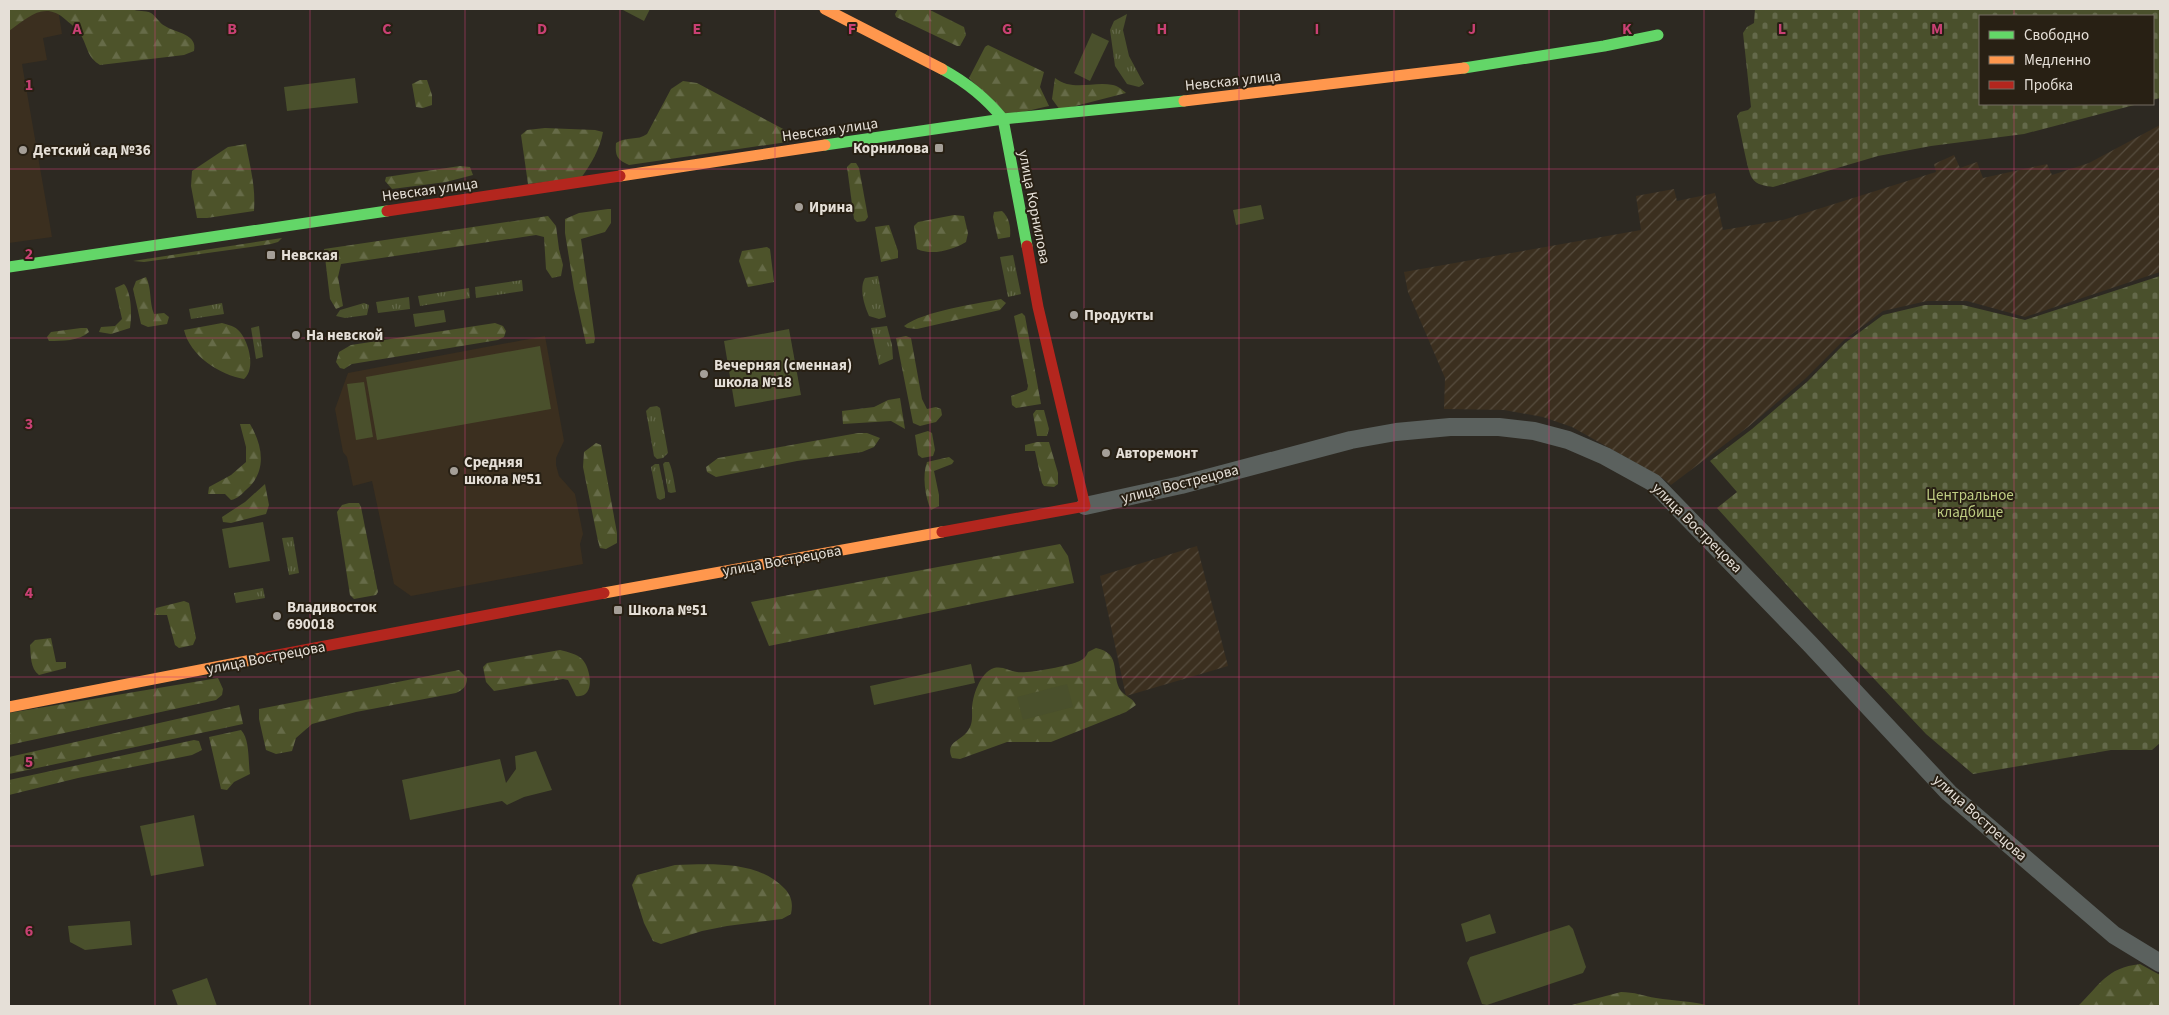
<svg xmlns="http://www.w3.org/2000/svg" width="2169" height="1015" font-family="'Source Sans 3',sans-serif">
  <style>
    .built { fill: #3b2f1f }
    .industrial { fill: url(#industrial-furrows) }
    .grass { fill: url(#grass-tufts) }
    .forest { fill: url(#forest-firs) }
    .cemetery { fill: url(#cemetery-stones) }
    .park { fill: #4a502c }
    .lines { fill: none; stroke-linecap: round; stroke-linejoin: round }
    .street { stroke: #5b615e; stroke-width: 18 }
    .fast { stroke: #63d668; stroke-width: 11 }
    .slow { stroke: #ff974d; stroke-width: 11 }
    .jam { stroke: #b3261e; stroke-width: 11 }
    .grid { fill: none; stroke: #c94074; stroke-width: 1; stroke-opacity: 0.55 }
    .poi-dot { fill: #a59f98; stroke: #282014; stroke-width: 2 }
    .labels { text-anchor: middle; dominant-baseline: central; stroke-width: 4; stroke-linejoin: round; paint-order: stroke }
    .street-label { font-size: 15px; fill: #e5dfd7; stroke: #282014 }
    .poi-label { font-size: 15px; font-weight: bold; fill: #e5dfd7; stroke: #282014; text-anchor: start }
    .park-label { font-size: 15px; fill: #becc82; stroke: #282014 }
    .grid-label { font-size: 16px; text-anchor: middle; font-weight: bold; fill: #c94074; stroke: #282014; stroke-width: 4; stroke-linejoin: round; paint-order: stroke }
  </style>
  <defs>
    <pattern id="industrial-furrows" width="10" height="10" patternUnits="userSpaceOnUse" patternTransform="scale(1.25)"><rect width="10" height="10" fill="#3b2f1f"/><path d="M-1 1l2-2M0 10L10 0M9 11l2-2" fill="none" stroke="#574d3f"/></pattern>
    <pattern id="grass-tufts" width="24" height="20" patternUnits="userSpaceOnUse" patternTransform="scale(1.25)"><rect width="24" height="20" fill="#4a502c"/><path d="M3 7l-1-3M5 7V3M7 7l1-3M15 17l-1-3M17 17v-4M19 17l1-3" fill="none" stroke="#64694a"/></pattern>
    <pattern id="forest-firs" width="22" height="20" patternUnits="userSpaceOnUse" patternTransform="scale(1.25)"><rect width="22" height="20" fill="#4d532a"/><path d="M5 1l3.5 6h-7zM16 11l3.5 6h-7z" fill="#666b48"/></pattern>
    <pattern id="cemetery-stones" width="16" height="16" patternUnits="userSpaceOnUse" patternTransform="scale(1.25)"><rect width="16" height="16" fill="#4a502c"/><path d="M2 7V4a2 2 0 0 1 4 0v3zM10 15v-3a2 2 0 0 1 4 0v3z" fill="#64694a"/></pattern>
  </defs>
  <rect width="100%" height="100%" fill="#2d2922"/>
  <!-- built -->
  <g class="built">
    <polygon points="58,9 62,34 43,38 47,60 22,64 52,237 9,243 9,11"/>
    <polygon points="545,336 564,441 556,458 556,465 559,476 575,494 583,534 580,544 583,564 411,596 394,584 372,481 353,486 347,457 343,452 335,409 348,373"/>
  </g>
  <!-- industrial -->
  <g class="industrial">
    <polygon points="2160,125 2160,272 2025,317 1967,301 1927,301 1883,311 1844,340 1805,379 1748,427 1671,485 1661,477 1572,427 1543,417 1504,410 1444,409 1445,378 1408,292 1404,272 1641,230 1636,196 1674,189 1677,201 1715,193 1723,230 1783,220 1936,172 1934,164 1954,155 1960,168 1977,162 1983,178 2047,164 2052,175 2089,163"/>
    <polygon points="1197,546 1228,666 1126,696 1100,576"/>
  </g>
  <!-- grass -->
  <g class="grass">
    <polygon points="1127,14 1123,30 1129,56 1144,84 1139,87 1127,84 1115,66 1110,30 1114,21"/>
    <polygon points="1013,255 1021,294 1008,297 1000,257"/>
    <path d="M 878,276 L 886,317 L 879,319 L 869,316 C 864,305 859,288 865,278 Z"/>
    <polygon points="522,280 523,291 476,298 475,287"/>
    <polygon points="469,288 470,298 420,306 418,296"/>
    <polygon points="409,297 410,309 378,313 376,302"/>
    <polygon points="222,303 224,314 191,319 189,309"/>
    <polygon points="364,303 369,305 367,315 345,318 336,316 340,310"/>
    <polygon points="259,326 263,357 256,359 251,328"/>
    <polygon points="887,326 892,345 893,359 879,365 871,328"/>
    <polygon points="657,406 660,408 668,453 663,458 657,459 654,456 646,411 650,407"/>
    <path d="M 665,462 L 669,462 C 673,471 674,482 676,492 L 671,493 L 668,492 L 663,464 Z"/>
    <polygon points="655,464 659,464 665,493 665,498 660,500 657,498 651,467"/>
    <polygon points="293,537 299,573 289,575 282,538"/>
    <polygon points="263,588 265,598 236,603 234,593"/>
  </g>
  <!-- forest -->
  <g class="forest">
    <path d="M 9,9 L 132,9 C 138,12 145,10 151,13 C 156,16 159,23 165,26 C 176,33 198,34 194,51 L 184,55 L 100,65 C 88,58 88,49 82,37 C 79,30 72,25 66,20 C 44,0 28,18 9,31 Z"/>
    <polygon points="898,9 928,9 964,27 966,35 960,46 957,46 896,17 895,14"/>
    <polygon points="988,45 1044,72 1040,87 1049,106 1005,116 969,78 985,47"/>
    <path d="M 1055,78 C 1074,92 1092,81 1113,85 C 1118,86 1123,90 1126,93 L 1060,110 L 1052,99 Z"/>
    <polygon points="420,80 427,80 432,95 432,105 423,108 416,107 412,84"/>
    <path d="M 683,81 L 697,83 L 787,131 L 790,136 L 787,142 L 629,165 C 617,160 615,156 616,143 C 626,136 638,141 647,134 L 671,89 Z"/>
    <path d="M 545,128 L 595,130 L 603,132 C 600,149 591,164 581,178 L 528,184 L 521,135 L 527,130 Z"/>
    <path d="M 246,144 C 250,167 256,187 254,211 L 207,218 L 197,218 L 191,186 L 192,171 L 228,147 Z"/>
    <polygon points="851,163 856,163 859,168 868,217 865,221 857,222 854,219 847,167"/>
    <polygon points="460,166 470,167 473,175 446,182 392,189 385,181 386,177"/>
    <polygon points="608,209 611,209 611,223 605,232 581,239 595,339 594,343 586,344 574,289 565,233 565,219 579,213"/>
    <path d="M 1002,211 C 1009,217 1011,227 1010,237 L 998,239 L 993,217 L 994,212 Z"/>
    <path d="M 954,215 L 964,216 L 968,233 L 966,242 C 953,250 932,256 917,249 L 914,226 L 918,222 Z"/>
    <polygon points="548,216 556,226 559,249 563,265 561,276 552,278 546,269 544,237 536,235 341,264 338,277 343,306 336,309 330,299 324,249"/>
    <polygon points="889,225 898,251 898,258 881,262 875,227"/>
    <polygon points="282,238 278,242 271,244 144,262 133,261"/>
    <polygon points="767,247 770,249 774,282 748,287 739,261 742,251"/>
    <path d="M 146,277 C 152,289 149,302 154,314 L 164,313 L 169,317 L 167,324 L 148,327 L 141,324 L 133,289 L 136,281 Z"/>
    <path d="M 124,284 C 132,293 132,317 130,328 L 111,334 L 99,332 L 101,327 L 115,326 L 122,319 L 115,288 Z"/>
    <path d="M 1001,299 L 1006,303 L 1000,310 L 917,329 L 907,328 L 904,326 C 924,311 975,304 1001,299 Z"/>
    <polygon points="1022,313 1025,316 1041,404 1016,408 1012,405 1011,396 1027,390 1028,386 1014,316"/>
    <path d="M 222,323 C 229,325 235,326 240,332 C 249,343 256,369 244,379 C 220,375 190,356 184,330 Z"/>
    <polygon points="495,323 503,326 506,331 504,337 498,340 352,364 344,369 340,368 336,362 339,352 351,345"/>
    <path d="M 81,328 L 87,328 L 89,332 C 79,341 62,341 49,341 L 47,337 L 51,332 Z"/>
    <polygon points="906,336 911,338 922,399 927,409 936,407 941,409 942,415 936,422 920,426 913,423 896,338"/>
    <polygon points="900,398 905,429 891,421 843,424 842,411 874,407 888,400"/>
    <polygon points="1036,410 1044,410 1049,429 1047,436 1037,436 1033,414"/>
    <path d="M 240,424 L 250,424 C 263,446 267,471 247,489 C 242,494 237,499 231,500 L 225,494 L 208,494 L 209,487 L 231,475 L 246,462 L 246,447 Z"/>
    <polygon points="928,431 932,433 935,450 933,456 922,458 918,455 915,435"/>
    <polygon points="858,433 867,433 880,438 874,447 862,452 797,461 716,477 707,472 706,467 718,458"/>
    <polygon points="1037,442 1049,442 1058,473 1058,484 1054,487 1044,486 1042,483 1035,451 1025,451 1025,445"/>
    <polygon points="596,443 601,445 617,533 617,543 606,549 600,548 598,541 583,467 584,452"/>
    <path d="M 949,457 L 954,461 L 952,464 L 934,471 L 939,495 L 939,506 L 931,510 C 925,497 922,475 927,462 Z"/>
    <polygon points="265,484 269,505 266,514 231,523 223,522 222,517 245,502"/>
    <polygon points="349,503 359,503 361,507 378,592 376,595 354,599 350,595 337,512 342,505"/>
    <polygon points="1060,544 1068,556 1074,583 769,646 751,602"/>
    <polygon points="184,601 189,603 196,638 193,645 179,648 175,645 167,615 154,615 156,608"/>
    <path d="M 51,638 L 56,662 L 66,662 L 66,668 L 39,675 C 30,668 31,656 30,645 L 35,640 Z"/>
    <path d="M 1096,648 C 1123,653 1110,677 1121,691 C 1126,697 1133,698 1136,705 L 1126,712 L 1051,742 L 1007,742 L 960,759 L 952,758 C 945,742 959,742 967,732 C 973,724 972,718 972,710 C 972,697 980,672 994,668 C 1003,666 1009,671 1017,672 C 1026,674 1068,666 1077,662 C 1083,660 1086,657 1088,652 Z"/>
    <path d="M 560,650 C 568,652 577,654 582,659 C 591,668 596,699 576,696 L 568,680 L 563,679 L 494,691 L 486,682 L 483,667 L 487,663 Z"/>
    <path d="M 459,670 L 467,678 C 467,686 463,690 456,693 L 356,712 L 312,724 L 296,738 L 292,751 L 276,754 L 266,750 L 259,719 L 259,709 Z"/>
    <polygon points="218,678 223,689 222,695 216,700 9,745 9,713"/>
    <polygon points="239,705 243,724 9,774 9,757"/>
    <path d="M 241,730 C 250,739 248,762 250,774 L 234,782 L 227,790 L 221,789 L 209,737 Z"/>
    <polygon points="194,740 199,741 202,750 192,755 78,778 9,795 9,780"/>
    <path d="M 675,865 C 711,864 758,860 785,889 C 792,897 793,904 791,914 L 782,919 L 727,926 L 702,931 L 661,944 L 653,941 L 644,923 L 632,885 L 637,875 Z"/>
    <path d="M 2140,964 L 2160,975 L 2160,1006 L 2078,1006 C 2101,984 2106,968 2140,964 Z"/>
    <path d="M 1621,992 C 1634,992 1644,996 1656,998 C 1674,1001 1692,1001 1710,1006 L 1568,1006 Z"/>
  </g>
  <!-- cemetery -->
  <g class="cemetery">
    <path d="M 1755,9 L 2160,9 L 2160,98 L 2153,100 L 2153,16 L 1980,16 L 1980,104 L 2138,104 L 2024,134 L 1931,146 L 1878,156 L 1773,187 C 1766,186 1756,185 1752,178 C 1747,170 1740,128 1737,116 L 1740,112 L 1748,110 L 1751,107 L 1743,33 L 1747,27 L 1754,23 Z"/>
    <polygon points="2160,276 2160,743 2152,750 2111,750 1973,774 1926,734 1813,614 1717,508 1737,492 1710,461 1752,429 1808,381 1845,343 1883,315 1925,305 1963,305 2025,320"/>
  </g>
  <!-- park -->
  <g class="park">
    <polygon points="621,9 650,9 644,21"/>
    <polygon points="1092,33 1109,41 1090,81 1074,73"/>
    <polygon points="355,78 358,103 287,111 284,87"/>
    <polygon points="1261,205 1264,219 1236,225 1233,210"/>
    <polygon points="444,310 446,322 415,327 413,314"/>
    <polygon points="789,329 801,395 735,407 724,341"/>
    <polygon points="540,346 551,409 377,440 366,377"/>
    <polygon points="364,382 373,437 356,440 347,384"/>
    <polygon points="263,522 270,561 229,568 222,529"/>
    <polygon points="971,664 975,683 874,705 870,686"/>
    <polygon points="1067,684 1073,707 1023,720 1017,697"/>
    <polygon points="536,751 552,790 524,797 507,805 502,801 410,820 402,780 500,759 506,783 516,769 515,756"/>
    <polygon points="194,815 204,866 151,876 140,826"/>
    <polygon points="1490,914 1496,933 1466,942 1461,924"/>
    <polygon points="130,921 132,945 85,950 70,942 68,926"/>
    <polygon points="1569,925 1573,929 1586,967 1583,973 1487,1005 1482,1004 1467,963 1470,957"/>
    <polygon points="207,978 217,1006 178,1006 172,990"/>
  </g>
  <g class="lines">
    <!-- street -->
    <polyline class="street" points="1085,506 1181,485 1351,440 1396,432 1450,427 1499,427 1534,431 1568,440 1605,456 1654,483 1810,644 1949,793 2114,935 2160,963"/>
    <!-- fast -->
    <g class="fast">
      <polyline points="1464,68 1604,46 1658,35"/>
      <path d="M 942,69 C 966,82 986,98 1003,119 L 1027,246"/>
      <polyline points="825,145 1003,119 1184,101"/>
      <polyline points="9,267 387,211"/>
    </g>
    <!-- slow -->
    <g class="slow">
      <polyline points="825,9 942,69"/>
      <polyline points="1184,101 1464,68"/>
      <polyline points="620,176 825,145"/>
      <polyline points="604,593 942,532"/>
      <polyline points="9,707 262,658"/>
    </g>
    <!-- jam -->
    <g class="jam">
      <polyline points="387,211 620,176"/>
      <polyline points="942,532 1085,506 1038,307 1027,246"/>
      <polyline points="262,658 604,593"/>
    </g>
  </g>
  <!-- grid -->
  <path class="grid" d="M 155,9 L 155,1006M 310,9 L 310,1006M 465,9 L 465,1006M 620,9 L 620,1006M 775,9 L 775,1006M 930,9 L 930,1006M 1084,9 L 1084,1006M 1239,9 L 1239,1006M 1394,9 L 1394,1006M 1549,9 L 1549,1006M 1704,9 L 1704,1006M 1859,9 L 1859,1006M 2014,9 L 2014,16M 2014,104 L 2014,1006M 9,169 L 2160,169M 9,338 L 2160,338M 9,508 L 2160,508M 9,677 L 2160,677M 9,846 L 2160,846"/>
  <!-- markers -->
  <g class="poi-dot">
    <rect x="934" y="143" width="10" height="10" rx="2.5"/>
    <circle cx="23" cy="150" r="5"/>
    <circle cx="799" cy="207" r="5"/>
    <rect x="266" y="250" width="10" height="10" rx="2.5"/>
    <circle cx="1074" cy="315" r="5"/>
    <circle cx="296" cy="335" r="5"/>
    <circle cx="704" cy="374" r="5"/>
    <circle cx="1106" cy="453" r="5"/>
    <circle cx="454" cy="471" r="5"/>
    <rect x="613" y="605" width="10" height="10" rx="2.5"/>
    <circle cx="277" cy="616" r="5"/>
  </g>
  <g class="labels">
    <!-- street labels -->
    <g class="street-label">
      <text transform="translate(1233 81) rotate(-6)">Невская улица</text>
      <text transform="translate(830 130) rotate(-8)">Невская улица</text>
      <text transform="translate(430 190) rotate(-8)">Невская улица</text>
      <text transform="translate(1034 207) rotate(79)">улица Корнилова</text>
      <text transform="translate(1180 484) rotate(-14)">улица Вострецова</text>
      <text transform="translate(1697 528) rotate(45)">улица Вострецова</text>
      <text transform="translate(782 561) rotate(-10)">улица Вострецова</text>
      <text transform="translate(266 658) rotate(-11)">улица Вострецова</text>
      <text transform="translate(1980 818) rotate(42)">улица Вострецова</text>
    </g>
    <!-- poi labels -->
    <g class="poi-label">
      <text x="929" y="148" text-anchor="end">Корнилова</text>
      <text x="33" y="150">Детский сад №36</text>
      <text x="809" y="207">Ирина</text>
      <text x="281" y="255">Невская</text>
      <text x="1084" y="315">Продукты</text>
      <text x="306" y="335">На невской</text>
      <text x="714" y="365">Вечерняя (сменная)<tspan x="714" dy="17">школа №18</tspan></text>
      <text x="1116" y="453">Авторемонт</text>
      <text x="464" y="462">Средняя<tspan x="464" dy="17">школа №51</tspan></text>
      <text x="287" y="607">Владивосток<tspan x="287" dy="17">690018</tspan></text>
      <text x="628" y="610">Школа №51</text>
    </g>
    <!-- park labels -->
    <g class="park-label">
      <text x="1970" y="495">Центральное<tspan x="1970" dy="17">кладбище</tspan></text>
    </g>
  </g>
  <g class="grid-label">
    <text x="77" y="34">A</text>
    <text x="232" y="34">B</text>
    <text x="387" y="34">C</text>
    <text x="542" y="34">D</text>
    <text x="697" y="34">E</text>
    <text x="852" y="34">F</text>
    <text x="1007" y="34">G</text>
    <text x="1162" y="34">H</text>
    <text x="1317" y="34">I</text>
    <text x="1472" y="34">J</text>
    <text x="1627" y="34">K</text>
    <text x="1782" y="34">L</text>
    <text x="1937" y="34">M</text>
    <text x="29" y="90">1</text>
    <text x="29" y="259">2</text>
    <text x="29" y="429">3</text>
    <text x="29" y="598">4</text>
    <text x="29" y="767">5</text>
    <text x="29" y="936">6</text>
  </g>
  <!-- border -->
  <rect width="2169" height="1015" fill="none" stroke="#e5dfd7" stroke-width="20"/>
  <!-- legend -->
  <rect x="1979" y="15" width="175" height="90" fill="#282014" stroke="#746c62"/>
  <rect x="1989" y="31" width="25" height="8" fill="#63d668" stroke="#746c62"/>
  <text x="2024" y="40" font-size="15" fill="#e5dfd7">Свободно</text>
  <rect x="1989" y="56" width="25" height="8" fill="#ff974d" stroke="#746c62"/>
  <text x="2024" y="65" font-size="15" fill="#e5dfd7">Медленно</text>
  <rect x="1989" y="81" width="25" height="8" fill="#b3261e" stroke="#746c62"/>
  <text x="2024" y="90" font-size="15" fill="#e5dfd7">Пробка</text>
</svg>
